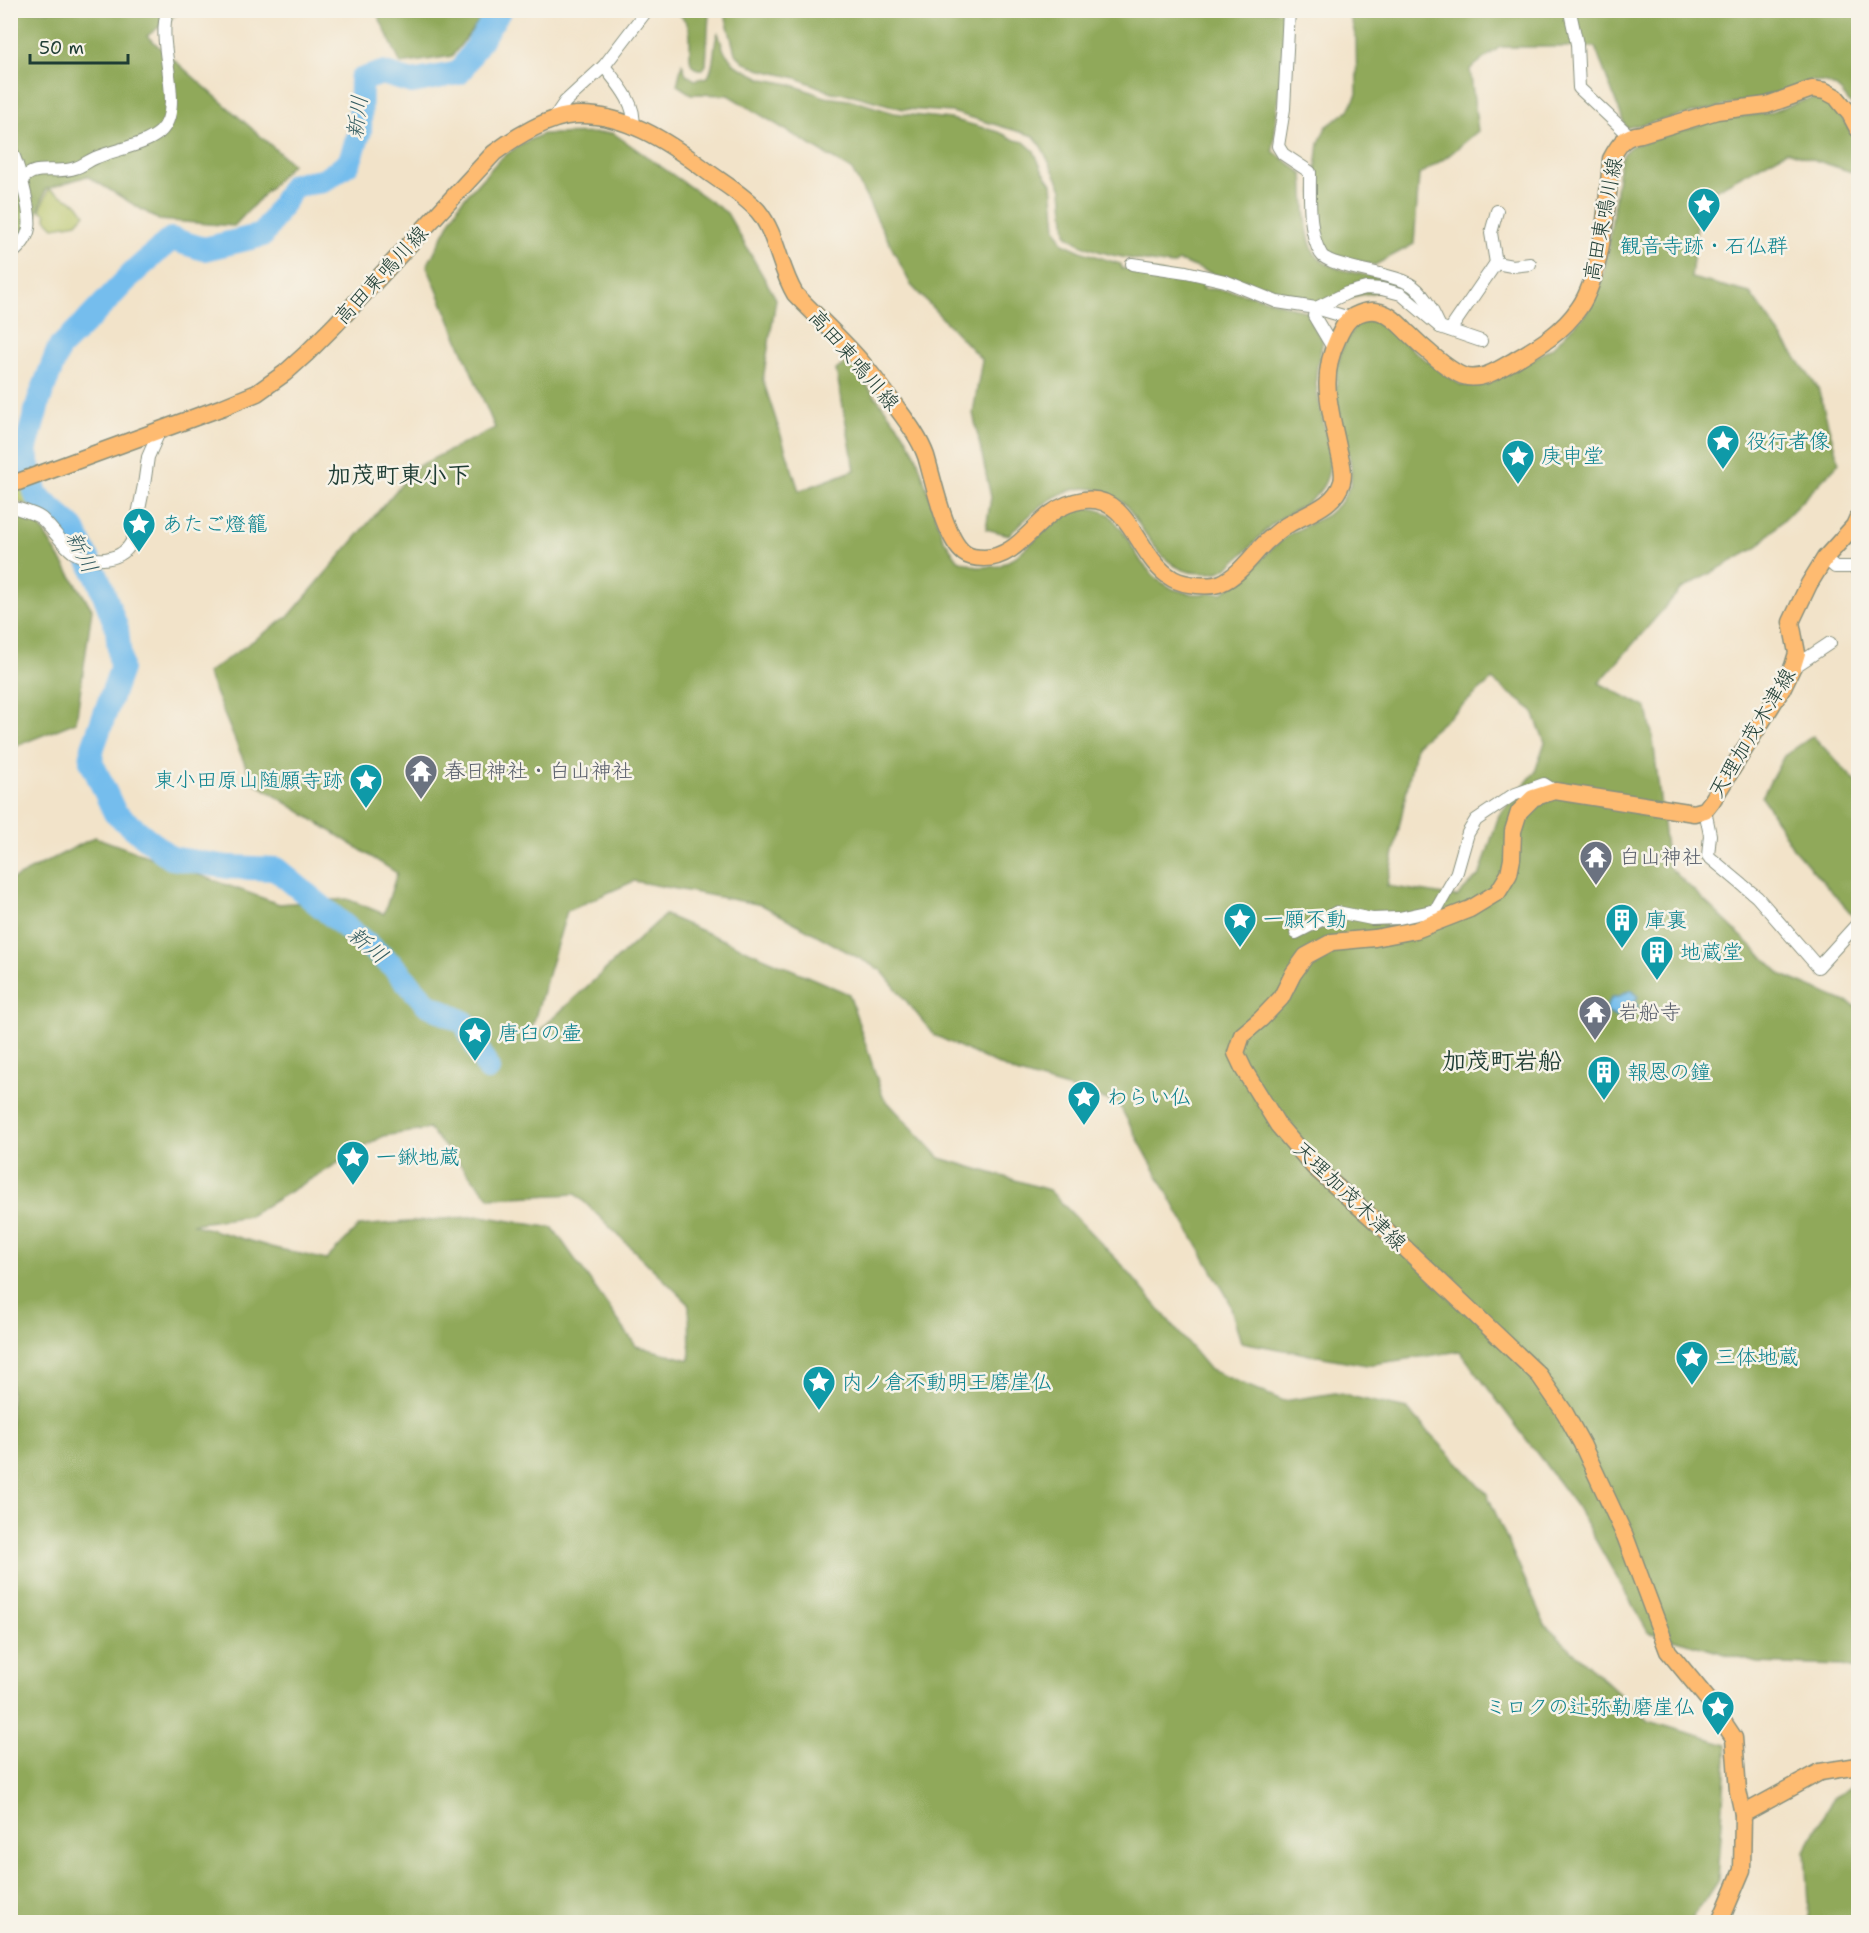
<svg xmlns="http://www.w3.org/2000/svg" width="1869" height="1933" font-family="'Shantell Sans','Klee One',sans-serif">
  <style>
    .green { fill: #b5c365; stroke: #6a804c; stroke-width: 1.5 }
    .forest { fill: #90a95a; stroke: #587347; stroke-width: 1.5; fill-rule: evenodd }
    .water { fill: #74bded; stroke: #4a7d90; stroke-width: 1.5 }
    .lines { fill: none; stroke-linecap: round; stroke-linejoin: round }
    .river { stroke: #74bded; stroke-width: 24 }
    .minor-casing { stroke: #88907e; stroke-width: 14 }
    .major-casing { stroke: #88907e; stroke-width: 19 }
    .minor { stroke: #fff; stroke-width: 12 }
    .major { stroke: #febb71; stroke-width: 16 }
    .labels { text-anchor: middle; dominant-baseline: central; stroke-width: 5; stroke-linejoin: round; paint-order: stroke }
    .street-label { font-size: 21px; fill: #1f3d34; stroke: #f7f3e8 }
    .culture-label { font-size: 21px; fill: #0d838f; stroke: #f7f3e8; text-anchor: start }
    .worship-label { font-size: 21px; fill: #5b616d; stroke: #f7f3e8; text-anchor: start }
    .water-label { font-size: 22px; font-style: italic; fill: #345d62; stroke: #f7f3e8 }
    .quarter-label { font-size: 24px; font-weight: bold; fill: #1f3d34; stroke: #f7f3e8 }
  </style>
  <rect width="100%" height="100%" fill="#f7f3e8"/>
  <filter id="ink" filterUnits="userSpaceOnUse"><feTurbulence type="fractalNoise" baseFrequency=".0167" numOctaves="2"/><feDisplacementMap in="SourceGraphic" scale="12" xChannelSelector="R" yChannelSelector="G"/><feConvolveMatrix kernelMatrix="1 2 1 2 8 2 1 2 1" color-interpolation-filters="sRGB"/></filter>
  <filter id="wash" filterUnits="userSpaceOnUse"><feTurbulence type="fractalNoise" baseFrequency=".008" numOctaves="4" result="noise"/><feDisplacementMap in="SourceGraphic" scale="24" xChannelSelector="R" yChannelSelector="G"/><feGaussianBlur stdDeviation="1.35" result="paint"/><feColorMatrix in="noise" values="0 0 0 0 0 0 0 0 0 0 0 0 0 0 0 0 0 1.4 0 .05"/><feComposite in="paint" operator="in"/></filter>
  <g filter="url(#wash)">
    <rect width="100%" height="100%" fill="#f2e3c9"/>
    <!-- green -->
    <g class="green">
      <polygon points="49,189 78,204 85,214 77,223 54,227 46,219 46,214 40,210"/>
      <path d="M 40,481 C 49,501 97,522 88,549 L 68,536 L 40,510 L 11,499 L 10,493 Z"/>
    </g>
    <!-- forest -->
    <g class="forest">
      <polygon points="11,11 181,11 147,36 292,164 234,226 159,220 87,176 46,189 27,243 11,255"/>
      <polygon points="376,11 487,11 452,56 401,64"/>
      <path d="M 676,11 L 1285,11 L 1285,30 L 1273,151 L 1303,174 C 1305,197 1304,227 1312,248 C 1324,282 1399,267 1418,299 L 1398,288 L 1317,303 C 1270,299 1224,277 1179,261 L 1173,265 C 1145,261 1084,255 1066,233 L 1062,189 L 1042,148 L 1034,136 L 952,112 L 903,109 L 853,95 L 831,92 L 797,78 L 758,69 L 744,62 L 735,53 L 725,14 L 709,13 L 706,65 L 703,69 C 681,72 695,41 688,26 C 686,20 680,15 676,11 Z"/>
      <path d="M 1346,11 L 1858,11 L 1858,113 L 1841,92 L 1835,87 L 1827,83 L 1811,81 L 1765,97 L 1626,128 L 1595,47 L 1500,47 L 1470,69 L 1478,131 L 1447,157 L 1419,175 L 1414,244 L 1375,265 C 1358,262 1329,261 1321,245 L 1313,195 L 1319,143 L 1326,127 L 1349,110 L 1357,94 L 1356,39 L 1352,22 Z"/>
      <path d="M 718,33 L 724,51 L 735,65 L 763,79 L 790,84 L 825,97 L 855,101 L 894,113 L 951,119 L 999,132 L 1015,140 L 1024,142 L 1034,151 L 1042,170 L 1052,184 L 1056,228 L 1063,243 L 1083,252 L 1117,263 L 1121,264 L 1122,269 L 1132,268 L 1207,281 L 1202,289 C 1238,288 1274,302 1308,312 L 1312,325 L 1323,340 C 1321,353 1315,368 1316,381 C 1317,409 1337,454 1326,480 C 1316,506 1287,510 1268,528 C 1255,541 1237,563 1221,571 C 1216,573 1208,573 1203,573 C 1170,575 1153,545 1136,520 C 1132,514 1128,506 1122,502 C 1079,468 1040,504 1009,535 L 986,529 L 991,497 L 973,413 L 982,360 L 911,285 L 852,170 L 728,95 L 691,94 L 677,85 L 682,64 L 686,74 L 695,80 L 708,77 C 716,63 712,48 718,33 Z"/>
      <path d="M 1817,98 C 1833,102 1856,134 1858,150 C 1860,157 1858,166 1858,174 L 1787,151 L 1700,198 L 1691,278 L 1750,293 L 1818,388 L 1839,463 L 1756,548 L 1680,590 L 1599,683 L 1647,708 L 1653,739 L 1668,866 L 1782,975 L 1858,1007 L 1858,1670 L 1843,1666 L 1757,1663 L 1648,1632 L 1575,1504 L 1460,1351 L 1367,1365 L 1241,1342 L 1228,1298 L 1179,1214 L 1118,1103 L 1016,1073 L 934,1035 L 881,970 L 762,905 L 634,881 L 567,911 L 528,1041 L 665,915 L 849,994 L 883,1097 L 940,1158 L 1049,1190 L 1124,1267 L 1210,1370 L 1284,1401 L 1335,1393 L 1407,1409 L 1487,1494 L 1545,1625 L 1648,1721 L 1727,1744 L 1718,1880 L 1690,1922 L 11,1922 L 11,880 L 95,837 L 279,904 L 347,899 L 384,914 L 397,873 L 252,781 L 207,673 L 290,615 L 416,467 L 495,428 L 427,266 L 460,203 L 500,159 L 523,143 L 543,134 L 613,133 L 727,213 L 776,299 L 763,380 L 799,491 L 855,470 L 836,370 L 848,361 L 903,432 L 916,455 L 943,538 L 958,560 L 977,567 L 999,566 L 1014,558 L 1058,519 L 1073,511 L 1089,508 L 1099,510 L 1109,514 L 1122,530 L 1142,563 L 1158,580 L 1173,589 L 1193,594 L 1222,593 L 1247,575 L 1272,548 L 1290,534 L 1327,515 L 1341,502 L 1351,483 L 1351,465 L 1336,396 L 1337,368 L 1341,351 L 1355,325 L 1368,320 L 1378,320 L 1386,324 L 1415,352 L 1461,385 L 1487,385 L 1552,348 L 1587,312 L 1600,287 L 1607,257 L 1620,161 C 1625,150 1630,144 1643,143 L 1719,119 L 1769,113 L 1808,99 ZM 1492,680 L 1532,710 L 1545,742 L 1535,772 L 1499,815 L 1480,874 L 1457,897 L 1387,886 L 1416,745 ZM 429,1129 L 490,1198 L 576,1194 L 689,1304 L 690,1360 L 636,1346 L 553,1228 L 481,1216 L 359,1226 L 326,1260 L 271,1247 L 192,1224 L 249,1216 L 383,1136 Z"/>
      <polygon points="11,510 39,525 92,609 76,722 11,748"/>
      <polygon points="1813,736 1858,784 1858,921 1793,848 1762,797 1784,756"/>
      <polygon points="1858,1782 1858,1922 1809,1922 1805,1851 1833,1798"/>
    </g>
    <!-- water -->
    <polygon class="water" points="1632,990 1638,997 1635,1001 1638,1007 1631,1020 1616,1017 1606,1012 1607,1006 1612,997 1619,997 1624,993"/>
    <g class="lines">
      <!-- river -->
      <polyline class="river" points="488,1069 465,1023 427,1004 393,966 276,869 228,867 171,858 115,813 91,761 93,747 121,669 117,629 100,583 73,528 36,495 25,451 39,400 59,348 91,317 133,273 171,239 204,249 263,235 294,185 323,181 349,163 360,131 361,80 382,73 412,82 459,73 500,10"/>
    </g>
  </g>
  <g filter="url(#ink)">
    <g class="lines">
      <defs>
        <g id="minor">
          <path d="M 1289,10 L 1284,109 L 1278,146 L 1283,154 L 1310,172 C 1310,196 1308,233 1321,254 C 1328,267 1391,273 1408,283 C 1424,291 1433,312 1440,327"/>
          <polyline points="1570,12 1577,44 1579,88 1629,135"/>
          <path d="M 604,66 C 616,82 637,104 633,125"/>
          <polyline points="552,121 565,102 604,66 647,10"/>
          <path d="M 10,148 C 18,162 32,213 29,228 C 27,240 19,248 10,255"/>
          <path d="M 22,179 C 25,177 29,173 33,172 C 46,168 62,173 75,168 C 82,166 88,161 95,158 C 115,149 144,146 160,132 C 187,108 154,41 168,10"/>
          <polyline points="1496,263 1491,233 1497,211"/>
          <polyline points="1132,264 1186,272 1225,281 1277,302 1316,308 1350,318"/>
          <polyline points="1450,330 1496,263 1512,266 1530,264"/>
          <polyline points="1333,348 1314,316 1316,308 1347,293 1366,288 1382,289 1401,294 1440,327 1481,341"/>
          <path d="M 10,506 C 20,510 33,512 41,518 C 52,528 62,544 73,552 C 93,564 124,562 133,539 L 144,485 L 148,457 L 160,430"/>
          <polyline points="1825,558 1835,567 1852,567 1858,563"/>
          <polyline points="1791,669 1830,643"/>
          <polyline points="1705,810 1710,835 1708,856 1757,897 1818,967 1858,923"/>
          <polyline points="1296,933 1337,912 1372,919 1399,918 1436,910 1456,875 1468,833 1476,820 1513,795 1544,784 1555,791"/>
        </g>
        <g id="major">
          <path d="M 10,485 L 223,407 L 257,393 L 285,373 L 306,354 L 335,325 L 494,153 C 515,137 549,116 576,115 C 624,113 667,141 704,169 C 721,182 743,194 758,211 C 777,234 779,268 795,294 C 817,317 842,339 863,364 C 875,378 886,394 897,408 C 908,423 920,439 926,456 C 933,479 945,539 964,553 C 969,557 978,558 984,558 C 1013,558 1030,529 1052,513 C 1061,506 1072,502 1084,500 C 1131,494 1137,559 1173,579 C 1184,585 1210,588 1221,583 C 1240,575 1252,555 1267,541 C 1274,535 1281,528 1289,524 C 1308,513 1335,506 1342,482 C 1345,471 1340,457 1338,447 C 1330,408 1319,377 1338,338 C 1342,330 1345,321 1354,316 C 1362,312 1371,309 1380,312 C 1391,315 1400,325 1408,333 C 1420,345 1448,370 1463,376 C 1481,382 1500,369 1515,360 C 1539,346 1563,332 1579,308 C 1602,276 1608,199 1611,159 C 1619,144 1624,136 1641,134 L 1717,111 L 1767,105 L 1812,89 L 1825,91 L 1836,97 L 1850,114 L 1858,129"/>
          <polyline points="1743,1814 1820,1772 1858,1766"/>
          <polyline points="1720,1922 1742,1870 1743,1814 1738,1791 1734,1738 1710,1702 1668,1651 1625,1536 1582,1444 1565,1413 1539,1375 1388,1232 1314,1167 1278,1125 1244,1070 1236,1053 1242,1035 1261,1019 1281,998 1293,974 1306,956 1332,942 1375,938 1416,930 1470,909 1498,892 1509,874 1512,859 1513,831 1519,812 1533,798 1555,791 1694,813 1705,810 1712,801 1782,689 1793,666 1797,653 1791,622 1809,584 1825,558 1854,526 1858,517"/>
        </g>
      </defs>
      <!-- minor casing -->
      <use href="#minor" class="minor-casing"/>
      <!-- major casing -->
      <use href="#major" class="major-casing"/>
      <!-- minor -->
      <use href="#minor" class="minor"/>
      <!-- major -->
      <use href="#major" class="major"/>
    </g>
  </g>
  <!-- icons -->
  <defs>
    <symbol id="sight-pin" viewBox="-11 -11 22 30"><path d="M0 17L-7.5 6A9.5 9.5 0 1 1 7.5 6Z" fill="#0f9aa8" stroke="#f7f3e8"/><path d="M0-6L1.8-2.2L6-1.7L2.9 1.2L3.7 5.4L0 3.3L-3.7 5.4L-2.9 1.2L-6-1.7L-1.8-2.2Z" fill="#fff"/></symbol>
    <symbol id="temple-pin" viewBox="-11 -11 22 30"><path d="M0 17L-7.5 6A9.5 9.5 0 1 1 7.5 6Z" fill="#6b7280" stroke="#f7f3e8"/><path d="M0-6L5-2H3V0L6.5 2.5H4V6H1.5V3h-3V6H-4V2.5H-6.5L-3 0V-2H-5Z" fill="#fff"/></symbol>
    <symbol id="building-pin" viewBox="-11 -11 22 30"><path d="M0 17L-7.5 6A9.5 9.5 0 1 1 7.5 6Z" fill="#0f9aa8" stroke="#f7f3e8"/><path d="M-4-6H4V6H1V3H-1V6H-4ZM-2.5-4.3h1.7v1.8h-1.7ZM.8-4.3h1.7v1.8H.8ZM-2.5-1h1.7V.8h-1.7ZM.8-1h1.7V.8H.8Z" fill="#fff"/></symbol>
  </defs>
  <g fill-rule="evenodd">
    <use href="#sight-pin" x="1685" y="185" width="38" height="52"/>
    <use href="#sight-pin" x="1704" y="422" width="38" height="52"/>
    <use href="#sight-pin" x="1499" y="437" width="38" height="52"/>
    <use href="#sight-pin" x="120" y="505" width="38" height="52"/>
    <use href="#temple-pin" x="402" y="752" width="38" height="52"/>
    <use href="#sight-pin" x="347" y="761" width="38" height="52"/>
    <use href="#temple-pin" x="1577" y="838" width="38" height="52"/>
    <use href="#sight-pin" x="1221" y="900" width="38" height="52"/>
    <use href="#building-pin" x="1603" y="901" width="38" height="52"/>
    <use href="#building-pin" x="1638" y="933" width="38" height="52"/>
    <use href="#temple-pin" x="1576" y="993" width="38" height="52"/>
    <use href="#sight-pin" x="456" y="1014" width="38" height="52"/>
    <use href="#building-pin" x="1585" y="1053" width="38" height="52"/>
    <use href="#sight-pin" x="1065" y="1078" width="38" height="52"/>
    <use href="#sight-pin" x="334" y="1138" width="38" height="52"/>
    <use href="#sight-pin" x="1673" y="1338" width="38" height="52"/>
    <use href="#sight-pin" x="800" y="1363" width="38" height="52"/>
    <use href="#sight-pin" x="1699" y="1688" width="38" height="52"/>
  </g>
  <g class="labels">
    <!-- street labels -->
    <g class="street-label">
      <text transform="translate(1603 219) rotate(-79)">高田東鳴川線</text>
      <text transform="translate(381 275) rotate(-47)">高田東鳴川線</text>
      <text transform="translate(854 360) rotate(49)">高田東鳴川線</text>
      <text transform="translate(1752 733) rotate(-59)">天理加茂木津線</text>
      <text transform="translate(1350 1196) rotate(44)">天理加茂木津線</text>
    </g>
    <!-- culture labels -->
    <g class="culture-label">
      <text x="1704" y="246" text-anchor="middle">観音寺跡・石仏群</text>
      <text x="1746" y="441">役行者像</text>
      <text x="1541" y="456">庚申堂</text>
      <text x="162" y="524">あたご燈籠</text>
      <text x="343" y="780" text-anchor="end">東小田原山随願寺跡</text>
      <text x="1263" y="919">一願不動</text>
      <text x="1645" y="920">庫裏</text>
      <text x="1680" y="952">地蔵堂</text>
      <text x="498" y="1033">唐臼の壷</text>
      <text x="1627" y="1072">報恩の鐘</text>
      <text x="1107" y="1097">わらい仏</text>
      <text x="376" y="1157">一鍬地蔵</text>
      <text x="1715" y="1357">三体地蔵</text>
      <text x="842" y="1382">内ノ倉不動明王磨崖仏</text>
      <text x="1695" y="1707" text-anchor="end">ミロクの辻弥勒磨崖仏</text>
    </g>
    <!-- worship labels -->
    <g class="worship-label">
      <text x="444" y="771">春日神社・白山神社</text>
      <text x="1619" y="857">白山神社</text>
      <text x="1618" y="1012">岩船寺</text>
    </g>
    <!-- water labels -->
    <g class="water-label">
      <text transform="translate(357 117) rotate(-83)">新川</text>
      <text transform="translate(82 552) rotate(64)">新川</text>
      <text transform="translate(368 945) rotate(40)">新川</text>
    </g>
    <!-- quarter labels -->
    <g class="quarter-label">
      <text x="399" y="475">加茂町東小下</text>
      <text x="1502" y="1061">加茂町岩船</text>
    </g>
  </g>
  <!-- margin -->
  <rect width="1869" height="1933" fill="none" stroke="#f7f3e8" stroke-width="36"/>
  <!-- scale -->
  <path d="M30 54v9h98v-9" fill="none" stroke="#1f3d34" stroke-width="3"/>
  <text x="39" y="54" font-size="18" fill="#1f3d34" stroke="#f7f3e8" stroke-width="4.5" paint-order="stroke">50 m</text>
</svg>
